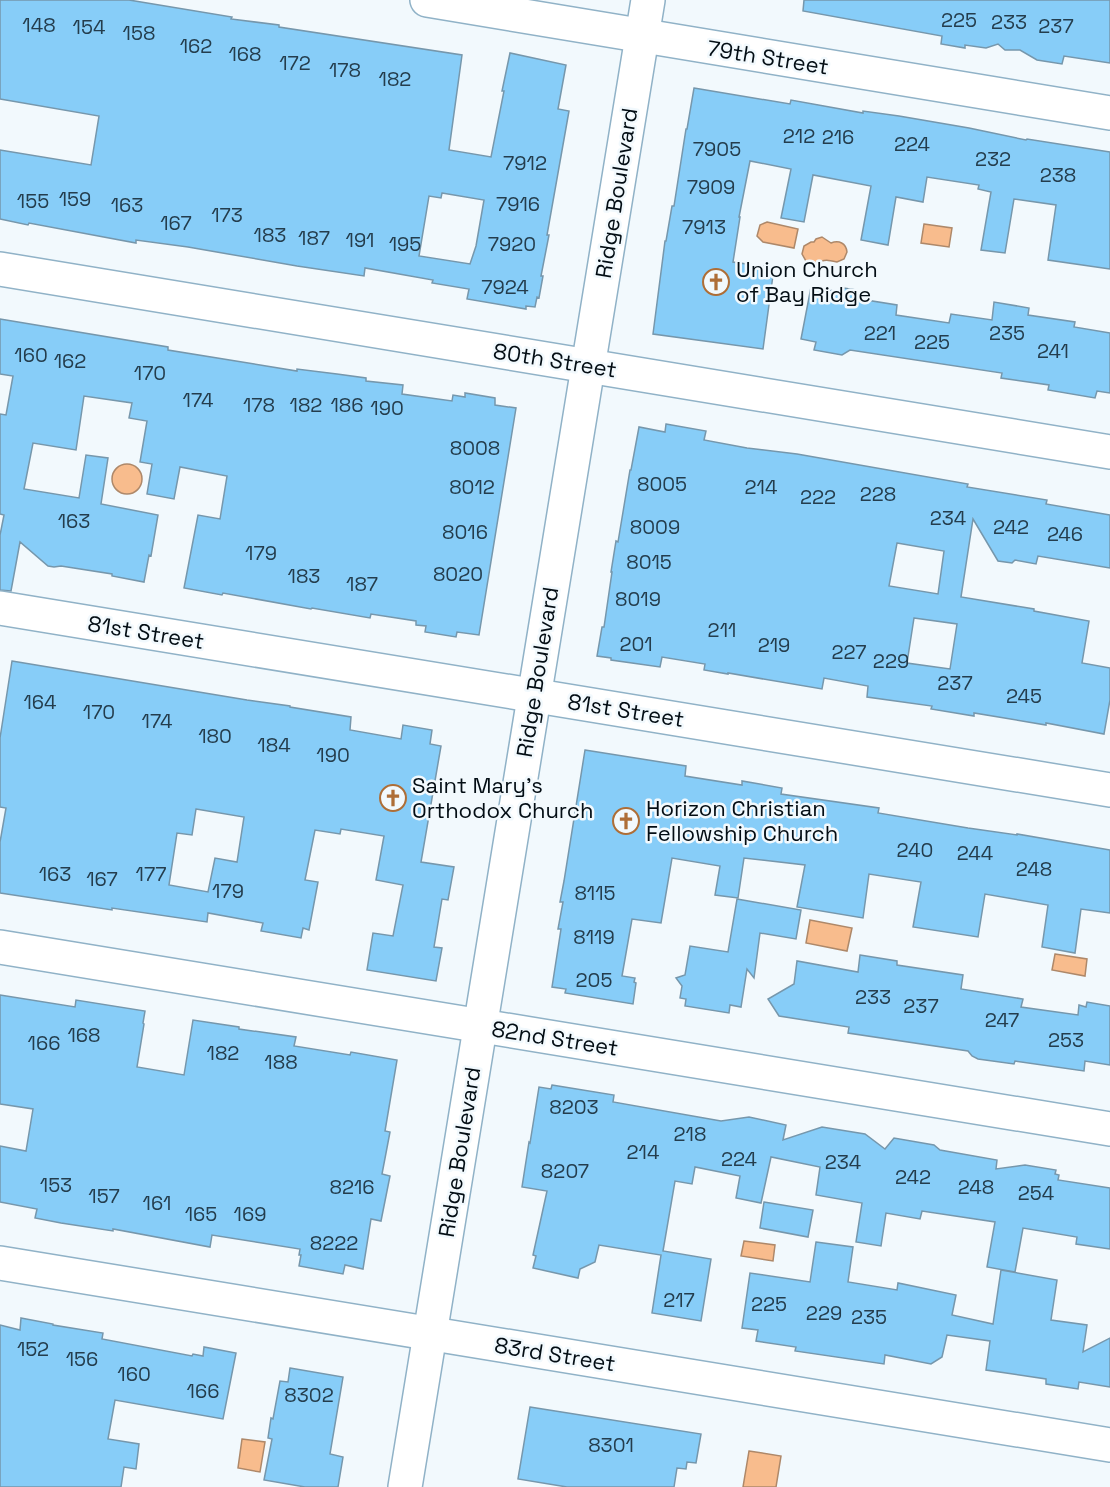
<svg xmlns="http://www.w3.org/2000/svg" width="1110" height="1487" font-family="'Space Grotesk',sans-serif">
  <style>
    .water { fill: #f8bc8d; stroke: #ae8869; stroke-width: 1.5 }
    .building { fill: #87cdf8; stroke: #7697ac; stroke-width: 1.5; fill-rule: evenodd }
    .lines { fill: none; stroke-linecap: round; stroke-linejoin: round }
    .minor-casing { stroke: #90b2c7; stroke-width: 36 }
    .minor { stroke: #fff; stroke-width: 33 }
    .labels { text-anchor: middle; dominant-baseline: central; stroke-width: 5; stroke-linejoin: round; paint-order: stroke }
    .number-label { font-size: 20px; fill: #243d4d }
    .street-label { font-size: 22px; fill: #030d14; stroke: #f2f9fd }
    .poi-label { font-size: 22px; fill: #030d14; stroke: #f2f9fd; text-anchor: start }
  </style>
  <rect width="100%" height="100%" fill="#f2f9fd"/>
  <!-- water -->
  <g class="water">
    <polygon points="767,222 798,229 794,248 763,242 757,236 760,225"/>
    <polygon points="924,224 952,228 949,247 921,243"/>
    <path d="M 822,237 L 831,243 C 839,240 846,243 847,252 L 844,259 L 837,262 C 823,259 827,260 814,263 L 806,261 L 802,254 L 804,246 L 811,242 L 814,242 L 816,239 Z"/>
    <circle cx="127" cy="479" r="15"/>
    <polygon points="810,920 852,928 847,951 806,943"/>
    <polygon points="1055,954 1087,959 1085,976 1052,970"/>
    <polygon points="744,1241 775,1245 773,1261 741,1256"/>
    <polygon points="242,1439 265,1442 260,1472 238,1468"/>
    <polygon points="749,1451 781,1456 776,1487 743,1487"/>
  </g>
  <!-- building -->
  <g class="building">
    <path d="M 0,0 L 129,0 L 232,17 L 231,19 L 279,25 L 279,27 L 462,55 L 449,150 L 491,157 L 504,91 L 502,91 L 510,53 L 566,65 L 558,109 L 569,111 L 547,235 L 549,235 L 541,276 L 543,276 L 539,298 L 537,297 L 535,307 L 526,306 L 526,309 L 467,299 L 469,289 L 432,283 L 433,280 L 365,268 L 364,276 L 297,266 L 188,247 L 136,240 L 136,243 L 29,223 L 28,225 L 0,219 L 0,150 L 91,165 L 99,116 L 0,99 ZM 442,193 L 484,200 L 476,246 L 470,264 L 419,256 L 429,196 L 441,198 Z"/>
    <polygon points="804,0 1110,0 1110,63 1064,56 1062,64 1037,60 1020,50 1005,50 998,44 986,48 965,45 965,48 941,44 942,36 803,11"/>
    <polygon points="694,88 790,104 791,100 863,113 863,111 899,116 969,128 1026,140 1027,139 1110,152 1110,269 1048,260 1056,205 1014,199 1005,253 981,250 991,192 978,189 979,185 927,177 923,202 896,197 888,245 861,240 871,186 813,175 804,222 781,218 791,169 750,161 739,217 740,217 733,262 774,268 763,349 653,334 665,241 666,241 672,206 674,206 686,129 687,129"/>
    <polygon points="811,287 840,292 844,288 856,290 860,299 897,305 896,315 949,323 951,314 992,320 994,302 1029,308 1028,315 1075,322 1074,327 1110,333 1110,393 1097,391 1095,398 1048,390 1049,385 1001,378 1002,373 850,350 842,355 814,350 816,342 801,339"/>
    <polygon points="0,319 168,347 168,350 297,371 297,369 337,374 366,378 366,381 403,385 402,394 452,401 453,395 465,397 465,393 495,398 495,405 516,408 479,635 457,632 456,637 425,632 426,626 416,625 416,621 371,614 370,618 312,608 311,609 223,593 222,595 184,588 198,515 220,519 227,476 180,467 174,499 147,494 152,464 140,462 147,421 129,418 132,403 84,396 76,450 33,443 24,489 79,498 86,455 108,458 101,504 158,515 151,556 149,555 144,582 112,576 112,574 61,566 54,567 48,566 20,542 11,591 0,590 0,535 4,515 0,514 0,414 6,415 13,376 0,374"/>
    <path d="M 666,424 L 706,431 L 704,440 L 747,448 L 797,454 L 968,484 L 967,487 L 1047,500 L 1046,504 L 1110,515 L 1110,568 L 1038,556 L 1036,564 L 1015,560 L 1012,563 L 998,561 L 973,519 L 961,597 L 1034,609 L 1034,611 L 1089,621 L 1082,663 L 1110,668 L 1110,700 L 1104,734 L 1046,723 L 1046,725 L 974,713 L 974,716 L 931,709 L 932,706 L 867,697 L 868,686 L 824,678 L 822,689 L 728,673 L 728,674 L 704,670 L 705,664 L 662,657 L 660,667 L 611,660 L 611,658 L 597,656 L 602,627 L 604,627 L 612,572 L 611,572 L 616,541 L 618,542 L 630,470 L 631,470 L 639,427 L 665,432 ZM 897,543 L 944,551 L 938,594 L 889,586 ZM 914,618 L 957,624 L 950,669 L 907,663 Z"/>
    <path d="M 12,661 L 247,700 L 290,706 L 290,707 L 351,717 L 350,730 L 401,739 L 403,725 L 432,730 L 430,744 L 441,746 L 421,862 L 454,867 L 448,900 L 442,899 L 434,947 L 442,948 L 436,981 L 367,970 L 373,933 L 393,936 L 403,885 L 376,880 L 384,836 L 341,829 L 340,834 L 315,830 L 305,880 L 318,882 L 309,930 L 303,928 L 301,938 L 261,931 L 263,923 L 208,913 L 207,922 L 112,908 L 112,910 L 0,893 L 0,842 L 6,808 L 0,807 L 0,738 ZM 196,809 L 244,817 L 237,862 L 215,858 L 208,892 L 169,885 L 177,833 L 192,835 Z"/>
    <polygon points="585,750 686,766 685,776 742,785 742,781 782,788 781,794 879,808 878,813 968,828 1017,835 1017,834 1110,850 1110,913 1081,909 1075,953 1042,947 1048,905 985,894 978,937 913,927 921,882 869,874 863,918 797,907 805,865 744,858 738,898 715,895 720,866 672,858 661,923 632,919 622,976 635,978 634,982 636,983 633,1004 565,993 566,989 552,987 561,929 558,929 563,902 560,902 564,881"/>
    <polygon points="737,899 801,910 796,939 760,933 754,978 747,969 741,1007 730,1005 729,1013 685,1006 686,999 680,998 682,986 676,978 685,975 690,946 728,952"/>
    <polygon points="860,955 897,961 897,965 963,975 961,989 1023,999 1021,1007 1078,1015 1079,1005 1086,1007 1087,1002 1110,1006 1110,1065 1085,1061 1084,1071 1015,1061 1014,1064 978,1059 972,1056 968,1051 848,1033 849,1027 779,1016 768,999 794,984 797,961 858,972"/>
    <polygon points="0,995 75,1007 76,1000 145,1011 143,1023 144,1024 137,1067 184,1075 193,1020 239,1027 239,1029 296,1037 294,1046 350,1055 351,1052 397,1060 385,1131 390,1132 382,1174 390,1176 381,1221 371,1219 363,1269 345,1265 343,1274 299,1266 301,1255 299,1255 300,1249 212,1235 210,1247 113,1229 113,1231 61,1223 35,1218 37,1209 0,1202 0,1146 26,1151 33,1109 0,1104"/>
    <polygon points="552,1085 614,1095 613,1102 721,1121 749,1117 786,1125 783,1140 822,1127 865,1134 885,1149 894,1138 934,1145 940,1150 997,1160 996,1169 1025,1165 1056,1170 1055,1174 1059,1175 1058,1180 1110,1188 1110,1249 1076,1244 1077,1237 1023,1228 1015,1272 987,1267 995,1222 922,1211 920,1219 886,1213 881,1246 856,1242 862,1203 816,1195 820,1167 771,1157 761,1203 736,1198 740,1176 695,1167 692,1184 675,1181 663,1251 711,1259 701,1321 652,1313 661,1255 599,1245 595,1262 580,1269 578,1278 533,1268 536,1256 533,1255 547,1191 522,1187 529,1142 530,1143 539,1087 551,1089"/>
    <polygon points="764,1202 813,1210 808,1237 760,1228"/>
    <polygon points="816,1242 853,1247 848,1282 897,1290 898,1283 956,1295 952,1315 993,1324 1001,1270 1057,1280 1051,1320 1087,1325 1083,1352 1110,1338 1110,1387 1079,1382 1078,1389 1046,1384 1046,1379 986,1370 990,1341 947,1335 942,1357 931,1364 885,1355 884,1364 795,1351 796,1347 756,1341 758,1330 742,1328 750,1273 810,1282"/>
    <polygon points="21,1318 53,1324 53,1325 103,1333 102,1339 192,1356 193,1354 203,1356 204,1347 236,1353 223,1419 115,1400 108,1439 139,1444 136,1469 124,1467 121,1487 0,1487 0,1325 20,1330"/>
    <polygon points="290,1368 343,1377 330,1454 343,1457 338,1487 305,1487 264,1480 272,1439 268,1438 271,1418 273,1419 280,1381 288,1382"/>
    <polygon points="530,1407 701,1434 696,1463 687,1462 686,1469 677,1468 674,1487 567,1487 518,1479"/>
  </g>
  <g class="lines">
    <defs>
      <g id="minor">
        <polyline points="427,0 1110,113"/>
        <polyline points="0,269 1110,452"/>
        <polyline points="0,608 1110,790"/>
        <polyline points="0,947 1110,1129"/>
        <polyline points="0,1263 1110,1445"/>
        <polyline points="405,1487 648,0"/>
      </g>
    </defs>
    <!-- minor casing -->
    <use href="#minor" class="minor-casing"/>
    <!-- minor -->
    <use href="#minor" class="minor"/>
  </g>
  <!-- icons -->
  <defs>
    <symbol id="church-ring" viewBox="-11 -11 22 22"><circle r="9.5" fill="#f2f9fd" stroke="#ae6e37" stroke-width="1.5"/><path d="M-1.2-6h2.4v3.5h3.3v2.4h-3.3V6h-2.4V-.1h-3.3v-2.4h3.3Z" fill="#ae6e37"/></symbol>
  </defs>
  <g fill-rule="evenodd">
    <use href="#church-ring" x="701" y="267" width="30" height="30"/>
    <use href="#church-ring" x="378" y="783" width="30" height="30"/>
    <use href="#church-ring" x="611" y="806" width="30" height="30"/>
  </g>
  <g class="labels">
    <!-- number labels -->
    <g class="number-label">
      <text x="959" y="20">225</text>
      <text x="1009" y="22">233</text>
      <text x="39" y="25">148</text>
      <text x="1056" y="26">237</text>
      <text x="89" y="27">154</text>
      <text x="139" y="33">158</text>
      <text x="196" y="46">162</text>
      <text x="245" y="54">168</text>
      <text x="295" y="63">172</text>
      <text x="345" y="70">178</text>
      <text x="395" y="79">182</text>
      <text x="799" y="136">212</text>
      <text x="838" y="137">216</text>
      <text x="912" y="144">224</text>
      <text x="717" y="149">7905</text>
      <text x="993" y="159">232</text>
      <text x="525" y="163">7912</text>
      <text x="1058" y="175">238</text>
      <text x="711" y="187">7909</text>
      <text x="75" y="199">159</text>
      <text x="33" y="201">155</text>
      <text x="518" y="204">7916</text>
      <text x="127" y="205">163</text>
      <text x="227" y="215">173</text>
      <text x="176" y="223">167</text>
      <text x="704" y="227">7913</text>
      <text x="270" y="235">183</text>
      <text x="314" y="238">187</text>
      <text x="360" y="240">191</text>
      <text x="405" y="244">195</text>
      <text x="512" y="244">7920</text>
      <text x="505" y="287">7924</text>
      <text x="880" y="333">221</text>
      <text x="1007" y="333">235</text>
      <text x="932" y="342">225</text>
      <text x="1053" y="351">241</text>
      <text x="31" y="355">160</text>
      <text x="70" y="361">162</text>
      <text x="150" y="373">170</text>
      <text x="198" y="400">174</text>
      <text x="259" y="405">178</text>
      <text x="306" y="405">182</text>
      <text x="347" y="405">186</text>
      <text x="387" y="408">190</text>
      <text x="475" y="448">8008</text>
      <text x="662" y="484">8005</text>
      <text x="472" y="487">8012</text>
      <text x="761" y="487">214</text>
      <text x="878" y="494">228</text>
      <text x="818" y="497">222</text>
      <text x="948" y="518">234</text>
      <text x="74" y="521">163</text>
      <text x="655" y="527">8009</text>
      <text x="1011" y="527">242</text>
      <text x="465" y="532">8016</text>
      <text x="1065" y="534">246</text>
      <text x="261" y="553">179</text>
      <text x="649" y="562">8015</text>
      <text x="458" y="574">8020</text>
      <text x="304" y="576">183</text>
      <text x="362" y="584">187</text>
      <text x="638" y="599">8019</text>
      <text x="722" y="630">211</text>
      <text x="636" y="644">201</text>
      <text x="774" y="645">219</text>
      <text x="849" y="652">227</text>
      <text x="891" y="661">229</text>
      <text x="955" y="683">237</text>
      <text x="1024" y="696">245</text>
      <text x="40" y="702">164</text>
      <text x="99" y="712">170</text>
      <text x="157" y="721">174</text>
      <text x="215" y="736">180</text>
      <text x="274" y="745">184</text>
      <text x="333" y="755">190</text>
      <text x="915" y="850">240</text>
      <text x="975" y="853">244</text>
      <text x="1034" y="869">248</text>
      <text x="55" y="874">163</text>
      <text x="151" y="874">177</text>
      <text x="102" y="879">167</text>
      <text x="228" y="891">179</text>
      <text x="595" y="893">8115</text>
      <text x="594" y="937">8119</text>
      <text x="594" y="980">205</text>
      <text x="873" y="997">233</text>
      <text x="921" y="1006">237</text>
      <text x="1002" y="1020">247</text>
      <text x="84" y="1035">168</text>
      <text x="1066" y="1040">253</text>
      <text x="44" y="1043">166</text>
      <text x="223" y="1053">182</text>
      <text x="281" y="1062">188</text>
      <text x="574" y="1107">8203</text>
      <text x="690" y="1134">218</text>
      <text x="643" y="1152">214</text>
      <text x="739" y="1159">224</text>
      <text x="843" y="1162">234</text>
      <text x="565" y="1171">8207</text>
      <text x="913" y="1177">242</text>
      <text x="56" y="1185">153</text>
      <text x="352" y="1187">8216</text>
      <text x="976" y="1187">248</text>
      <text x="1036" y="1193">254</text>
      <text x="104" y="1196">157</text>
      <text x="157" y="1203">161</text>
      <text x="201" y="1214">165</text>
      <text x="250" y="1214">169</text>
      <text x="334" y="1243">8222</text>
      <text x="679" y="1300">217</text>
      <text x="769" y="1304">225</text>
      <text x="824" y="1313">229</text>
      <text x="869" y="1317">235</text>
      <text x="33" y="1349">152</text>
      <text x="82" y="1359">156</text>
      <text x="134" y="1374">160</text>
      <text x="203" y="1391">166</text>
      <text x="309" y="1395">8302</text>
      <text x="611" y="1445">8301</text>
    </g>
    <!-- street labels -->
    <g class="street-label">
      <text transform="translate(768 57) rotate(9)">79th Street</text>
      <text transform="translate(616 193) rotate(-81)">Ridge Boulevard</text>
      <text transform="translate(555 360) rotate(9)">80th Street</text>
      <text transform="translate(146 632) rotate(9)">81st Street</text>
      <text transform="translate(537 672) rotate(-81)">Ridge Boulevard</text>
      <text transform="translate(626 710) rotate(9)">81st Street</text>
      <text transform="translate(555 1038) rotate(9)">82nd Street</text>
      <text transform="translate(459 1152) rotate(-81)">Ridge Boulevard</text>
      <text transform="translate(555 1354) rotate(9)">83rd Street</text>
    </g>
    <!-- poi labels -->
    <g class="poi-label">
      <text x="736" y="269">Union Church<tspan x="736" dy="25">of Bay Ridge</tspan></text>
      <text x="412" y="785">Saint Mary's<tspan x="412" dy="25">Orthodox Church</tspan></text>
      <text x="646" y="808">Horizon Christian<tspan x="646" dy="25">Fellowship Church</tspan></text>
    </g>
  </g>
</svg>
